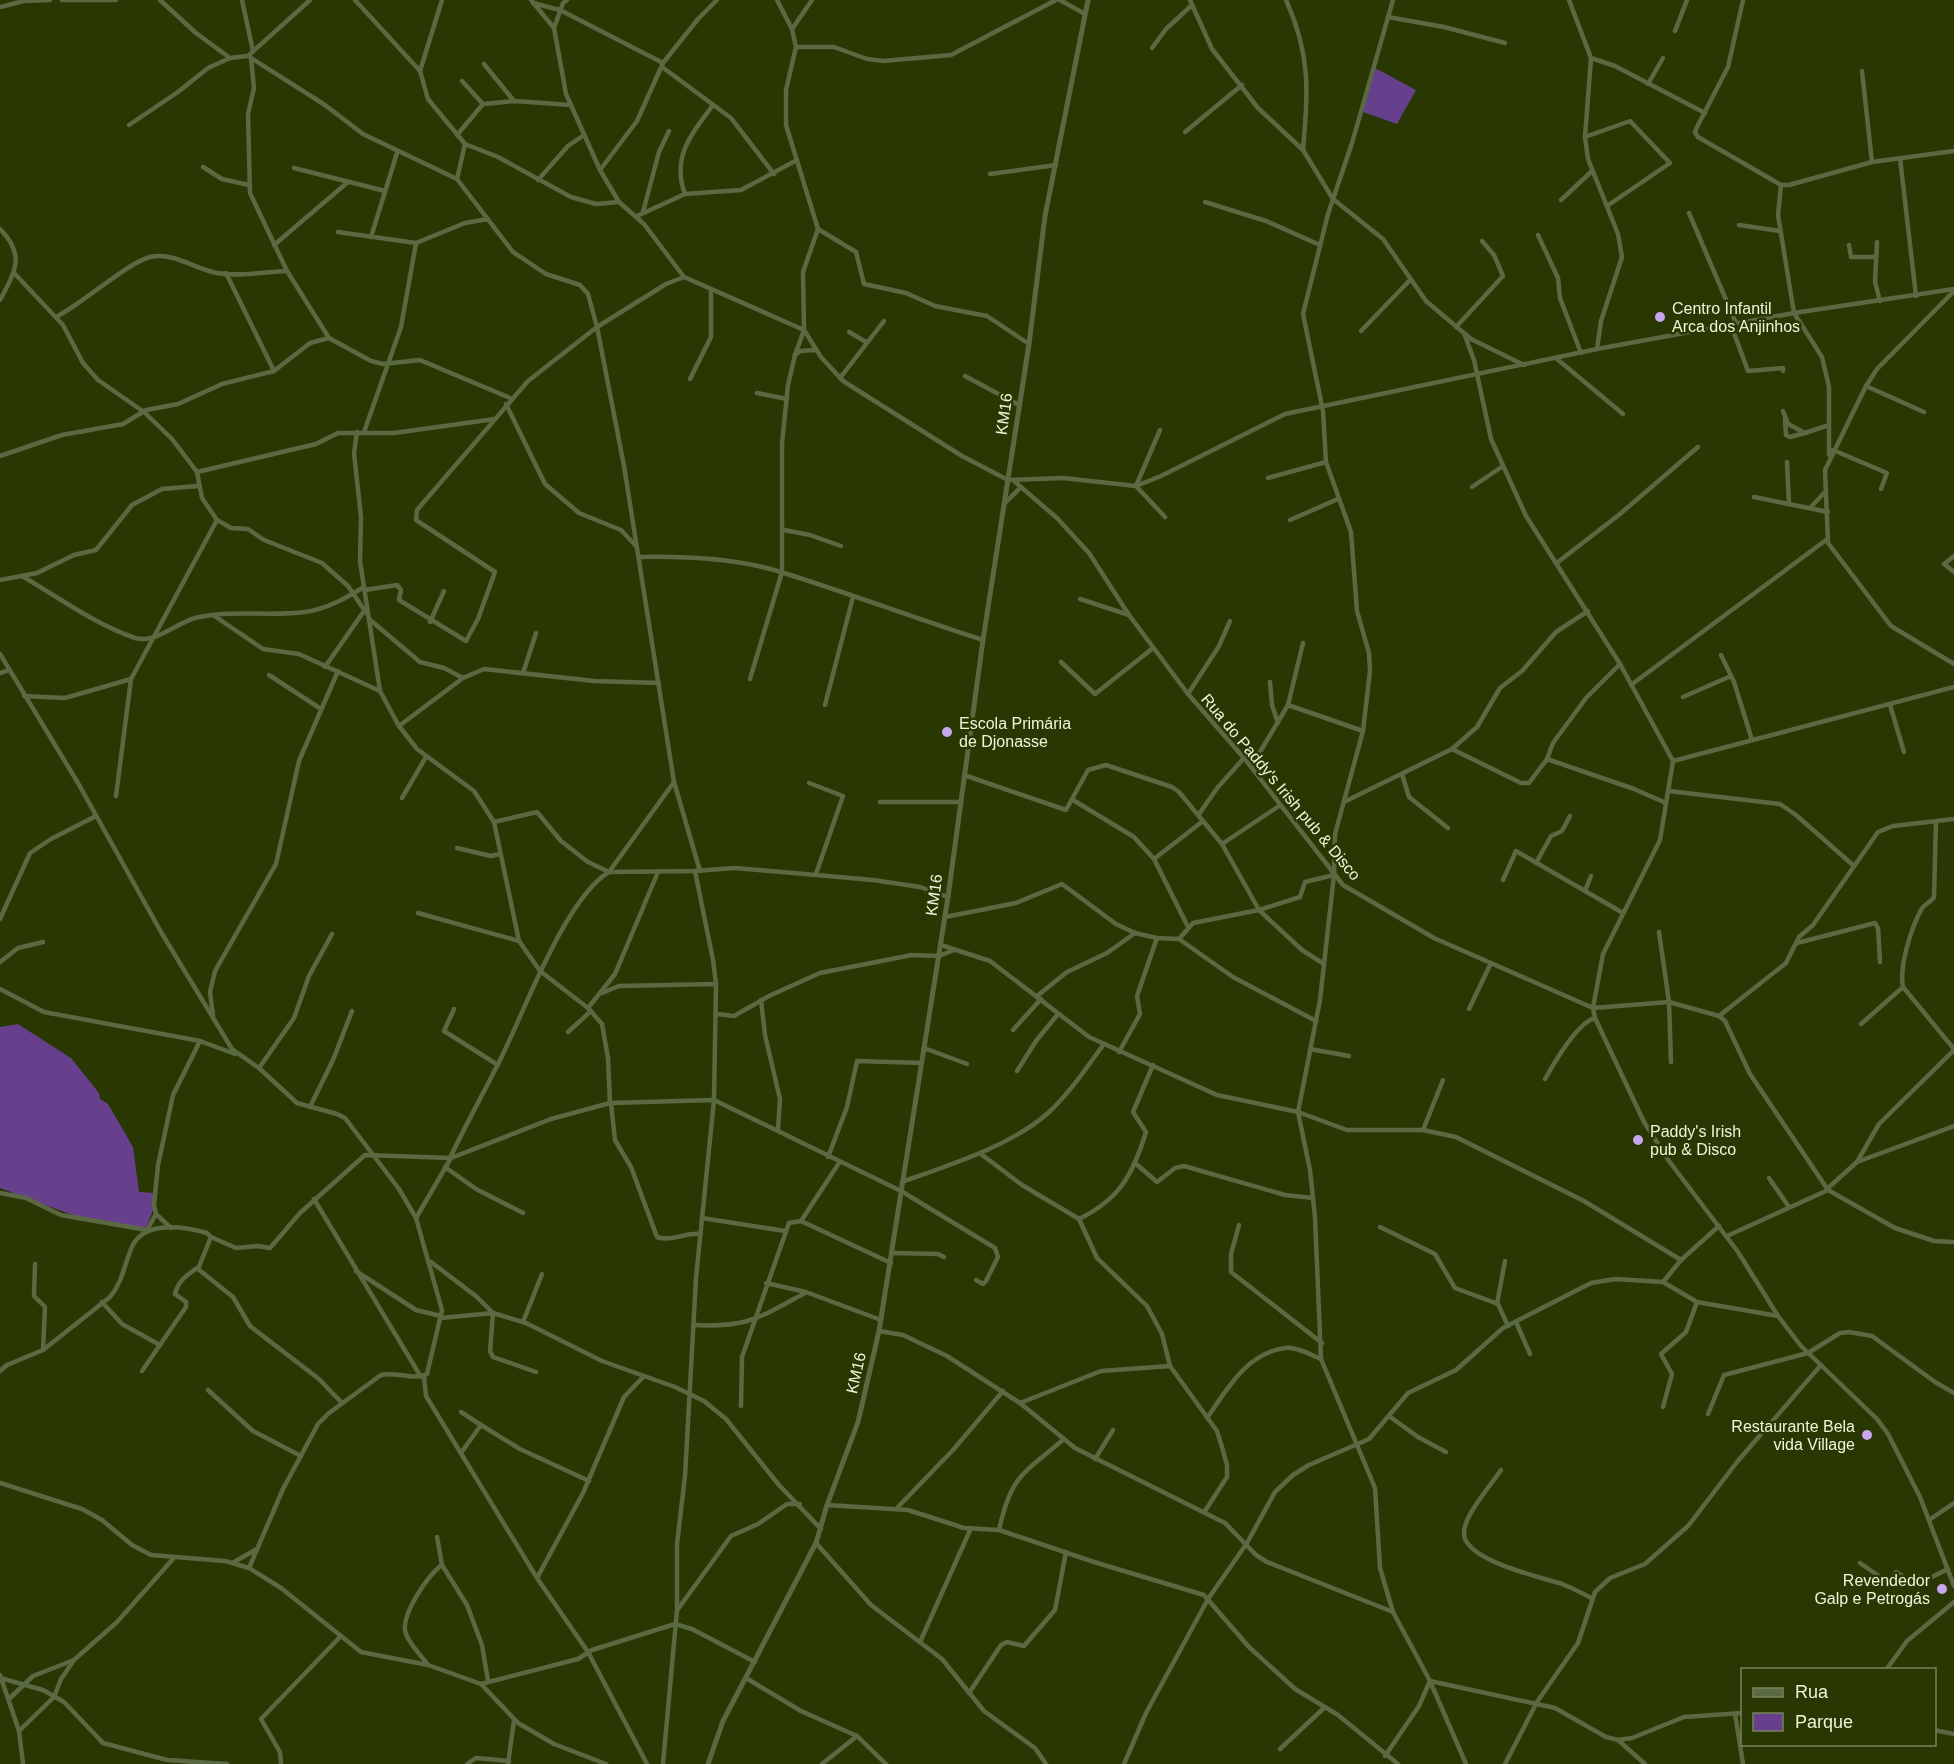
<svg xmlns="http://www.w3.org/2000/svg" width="1954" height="1764" font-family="Arial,sans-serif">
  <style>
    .green { fill: #66408d }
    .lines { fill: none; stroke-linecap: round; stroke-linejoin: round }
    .minor { stroke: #5b6943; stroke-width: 4.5 }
    .tertiary { stroke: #5b6943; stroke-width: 5 }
    .poi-dot { fill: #c7a6ef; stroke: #293802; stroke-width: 2 }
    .labels { text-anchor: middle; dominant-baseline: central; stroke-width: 5; stroke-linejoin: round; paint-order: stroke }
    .poi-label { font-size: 16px; fill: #ebf6da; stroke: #293802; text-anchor: start }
    .street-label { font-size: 16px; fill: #ebf6da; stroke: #293802 }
  </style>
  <rect width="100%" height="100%" fill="#293802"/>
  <!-- green -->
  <g class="green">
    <polygon points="1375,68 1416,90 1397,124 1363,112"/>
    <polygon points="18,1024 71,1058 99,1093 100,1099 108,1104 133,1147 139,1192 153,1193 153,1210 146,1228 86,1220 0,1188 0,1027"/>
  </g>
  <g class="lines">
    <!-- minor -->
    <g class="minor">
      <polyline points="62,0 116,0"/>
      <polyline points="160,0 196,33 230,58"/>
      <polyline points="242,0 253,51"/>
      <polyline points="355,0 420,71 428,99 465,144 498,157 571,197 596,204 619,202"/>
      <polyline points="531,0 554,28 566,94 600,170 619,202 644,224 684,277 804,330 795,355"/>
      <polyline points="777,0 792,29 796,47 786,90 786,125 818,229 803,272 804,330 821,357 843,381 962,456 1008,480 1063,478 1136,486 1161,476 1285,414 1597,349 1794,313 1954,289"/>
      <polyline points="1060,0 1085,14"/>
      <polyline points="1190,0 1212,49 1258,108 1303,150 1333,199 1383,239 1426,301 1471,339 1524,365"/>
      <path d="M 1286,0 C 1311,55 1308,91 1303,150"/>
      <polyline points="1569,0 1591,58 1585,137 1588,159 1618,234 1622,257 1601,321 1597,349"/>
      <polyline points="1743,0 1728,67 1697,127 1695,132 1698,137 1781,185 1789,185 1872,162 1954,151"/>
      <polyline points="533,3 560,10 663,63"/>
      <polyline points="0,7 24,1 50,0"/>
      <polyline points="1388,17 1444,27 1505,43"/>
      <polyline points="554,28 563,3 567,0"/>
      <polyline points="792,29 812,0"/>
      <polyline points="1675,31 1687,0"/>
      <polyline points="796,47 834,47 867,59 883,61 951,55 1056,0"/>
      <polyline points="1152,48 1166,29 1192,5"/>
      <polyline points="248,56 325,105 363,134 457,179 513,252 546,274 580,285 588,294 597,327 624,466 674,782 700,871"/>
      <polyline points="251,58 254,88 248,114 250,193 287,271 329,338 371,361 383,364 420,360 510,398"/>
      <polyline points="1591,58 1615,66 1705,113"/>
      <polyline points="484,64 514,101"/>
      <polyline points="662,67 731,118 774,174"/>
      <polyline points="420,71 442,0"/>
      <polyline points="1862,71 1872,162"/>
      <polyline points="462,81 483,104"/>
      <polyline points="1648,84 1663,58"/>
      <polyline points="129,125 178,92 208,68 230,58 248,56 310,0"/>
      <polyline points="1185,132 1242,85"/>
      <polyline points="457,135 483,104 514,101 571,105"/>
      <polyline points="1585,137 1630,121 1670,163 1607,206"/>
      <polyline points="1900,158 1916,296"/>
      <polyline points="203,167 222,179 249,185"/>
      <polyline points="294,168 385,191"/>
      <polyline points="600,170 637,121 663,63 698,19 717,0"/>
      <polyline points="990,174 1056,165"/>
      <polyline points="457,179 465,144"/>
      <polyline points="538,180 568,146 584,135"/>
      <polyline points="1781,185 1778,215 1794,313 1822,357 1829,387 1829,455"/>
      <path d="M 685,194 C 671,157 692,133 713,105"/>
      <polyline points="1561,200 1591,172"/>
      <polyline points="1205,202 1266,221 1320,245"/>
      <polyline points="643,212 659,152 669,131"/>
      <polyline points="1689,213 1736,323"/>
      <polyline points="637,216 685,194 741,190 797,160"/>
      <polyline points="1739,225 1780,231"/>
      <path d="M 0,229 C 26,255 15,272 0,300"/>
      <polyline points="818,229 856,252 864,284 906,293 935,306 987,316 1029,344"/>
      <polyline points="338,232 416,243 465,223 488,219"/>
      <polyline points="1538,235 1558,278 1560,298 1581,353"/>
      <polyline points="371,237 397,153"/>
      <polyline points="1877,242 1875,282 1880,301"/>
      <polyline points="274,245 348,182"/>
      <polyline points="1849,245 1851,257 1876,257"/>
      <polyline points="14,273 63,325 83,363 98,380 144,412 172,439 197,472 202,498 217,520 231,528 248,529 264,540 322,563 348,586 367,614"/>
      <polyline points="226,273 274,371"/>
      <polyline points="1954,291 1877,369 1866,386 1825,470 1828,543 1891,626 1954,664"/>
      <path d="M 56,317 C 82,304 127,263 150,257 C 174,252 195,269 217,273 C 239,277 265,272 287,271"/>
      <polyline points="1731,325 1748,371 1783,368 1783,371"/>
      <polyline points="1456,327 1503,276 1494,255 1482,241"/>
      <polyline points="1361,331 1410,280"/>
      <polyline points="849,332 866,342"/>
      <polyline points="1464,333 1474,360 1491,439 1526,516 1620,664 1673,761 1660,840 1603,954 1593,1008 1669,1002 1719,1016 1725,1021 1750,1074 1828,1190 1895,1228 1934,1241 1954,1242"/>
      <polyline points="1557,359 1623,414"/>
      <polyline points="965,376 1019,405"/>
      <polyline points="840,378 884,321"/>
      <polyline points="690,379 711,337 711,290"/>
      <polyline points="1866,386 1924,412"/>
      <polyline points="757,393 787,399"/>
      <polyline points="506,404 545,484 579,513 621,530 636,546"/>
      <polyline points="1783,411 1788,424 1805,433 1829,425"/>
      <polyline points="1785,419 1786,435 1790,437 1805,433"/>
      <polyline points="1160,430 1136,486 1165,517"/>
      <polyline points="357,432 354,453 361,517 360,561 380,691 399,726 417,749 474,791 494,822 519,941 540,971 588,1008 602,1024 608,1058 610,1103"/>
      <polyline points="364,432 401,327 416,243"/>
      <polyline points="1833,450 1887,473 1881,489"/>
      <polyline points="0,456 62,435 123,424 146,410 178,404 222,384 274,371 310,343 329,338"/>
      <polyline points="1787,462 1789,504"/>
      <polyline points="197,472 316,444 338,433 394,433 495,419"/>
      <polyline points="1268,478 1326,462"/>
      <polyline points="1015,482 1057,518 1089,553 1129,615 1188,694 1244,758 1343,885 1434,938 1593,1008 1595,1018 1644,1122 1669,1161 1738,1252 1778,1316 1801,1346 1877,1419 1888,1434 1920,1497 1954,1586"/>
      <polyline points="1472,487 1503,466"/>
      <polyline points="1754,497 1828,512"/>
      <polyline points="1006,502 1021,487"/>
      <polyline points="1810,508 1826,491"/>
      <polyline points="1290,520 1338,499"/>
      <polyline points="784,530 810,535 841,546"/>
      <polyline points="1954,556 1944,564 1954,572"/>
      <path d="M 639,557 C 686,556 739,558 784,573 C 851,594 917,619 983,640"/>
      <polyline points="1558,562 1620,514 1698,447"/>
      <path d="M 22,576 C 58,597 96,625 135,638 C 156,644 176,623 195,618 C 232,609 269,617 305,612 C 327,609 346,598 364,587"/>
      <polyline points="0,580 37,573 74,555 96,550 132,505 162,489 198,486"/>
      <polyline points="365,590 397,585 401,590 399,600 466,641 478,619 495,572 416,520 417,510 528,381 597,327 666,284 684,277"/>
      <polyline points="1080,599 1129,615"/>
      <polyline points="213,615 263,649 299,654 380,691"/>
      <polyline points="369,619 420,662 444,668 463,678 484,669 594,681 659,683"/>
      <polyline points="430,622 444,591"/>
      <path d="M 0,654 L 78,783 L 161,932 L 232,1049 L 259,1068 L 297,1103 L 337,1114 L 345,1118 L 399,1189 L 416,1218 L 442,1310 L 427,1374 C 413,1381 396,1371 381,1375 L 329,1413 L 318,1424 L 283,1489 L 249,1568"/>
      <polyline points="1721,655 1734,682 1752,740"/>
      <polyline points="1061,662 1095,694 1153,648"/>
      <polyline points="325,667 364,611"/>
      <polyline points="0,673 9,670"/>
      <polyline points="523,673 536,633"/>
      <polyline points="269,675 321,709"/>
      <polyline points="750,679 782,572 782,443 788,385 795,355 800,351 816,350"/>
      <polyline points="1270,682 1272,705 1278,723"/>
      <polyline points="1631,685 1826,540"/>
      <polyline points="1188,694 1219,646 1230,621"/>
      <polyline points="24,696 65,698 131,679"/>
      <polyline points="1683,697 1731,676"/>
      <polyline points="825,705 853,597"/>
      <polyline points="1288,705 1363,731"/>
      <polyline points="1890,705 1904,752"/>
      <polyline points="399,726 463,678"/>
      <polyline points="1452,749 1521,783 1529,783 1547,759 1553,743 1586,698 1620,664"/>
      <polyline points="1547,759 1634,789 1666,803"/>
      <polyline points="1673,761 1954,687"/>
      <polyline points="1251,767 1288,705 1303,643"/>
      <polyline points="1402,774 1409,797 1448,828"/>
      <polyline points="964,775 1066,810 1088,770 1106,765 1172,787 1179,792 1222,844 1279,806"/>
      <polyline points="809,783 843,796 816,874"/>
      <polyline points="1669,791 1780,804 1796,815 1854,866"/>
      <polyline points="116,796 131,679 217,520"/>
      <polyline points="402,798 426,757"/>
      <polyline points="1073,800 1134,837 1154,859 1203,821"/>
      <polyline points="1346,801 1452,749 1477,727 1500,688 1522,671 1556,632 1588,611"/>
      <polyline points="880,802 960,802"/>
      <polyline points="1199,814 1218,787 1244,758"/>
      <polyline points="494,822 537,812 561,841 588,862 609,872 695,871 735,868 873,880 920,887 948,897"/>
      <path d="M 1936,822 L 1934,897 C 1931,902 1924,904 1921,910 C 1911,929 1899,966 1903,987 L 1954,1049"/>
      <polyline points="1222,844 1259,910 1302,950 1324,964"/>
      <polyline points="457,848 491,856 500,854"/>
      <polyline points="1154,859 1188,927"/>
      <polyline points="1536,863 1551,836 1562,831 1570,816"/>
      <polyline points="695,871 713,960 716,984"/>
      <polyline points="1503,880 1516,851 1623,913"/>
      <polyline points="1585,891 1591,876"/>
      <polyline points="418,913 519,941"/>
      <polyline points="945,917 1016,903 1062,884 1116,924 1135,933 1157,938 1179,939 1233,977 1316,1021"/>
      <polyline points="0,919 30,853 51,839 96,816"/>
      <polyline points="1659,932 1669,1002 1671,1062"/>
      <polyline points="1179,939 1193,923 1259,910 1300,897 1305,882 1334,875"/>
      <polyline points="1797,943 1875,923 1878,928 1880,962"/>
      <polyline points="941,945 990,961 1089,1037 1217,1095 1298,1112 1347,1130 1423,1130 1456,1137 1584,1201 1681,1260"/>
      <polyline points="0,962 18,948 43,942"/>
      <polyline points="0,989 44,1012 200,1041 235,1054"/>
      <polyline points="602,993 619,986 716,984 714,1100 696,1278 685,1476 677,1544 677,1610 663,1764"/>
      <polyline points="1037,996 1067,972 1107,953 1135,933"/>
      <polyline points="761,1000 765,1035 780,1099 778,1130"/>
      <polyline points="588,1008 615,974 658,872"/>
      <polyline points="454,1009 444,1031 498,1065"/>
      <polyline points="1469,1009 1490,965"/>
      <polyline points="717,1014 734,1016 769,996 820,973 912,955 939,956 954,950"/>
      <polyline points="213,1016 210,992 215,971 276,864 299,761 338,671"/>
      <polyline points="1719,1016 1786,963 1799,937 1813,925 1878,832 1893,826 1954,819"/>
      <polyline points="1861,1024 1903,987"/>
      <polyline points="1013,1030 1041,999"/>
      <polyline points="568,1032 591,1011"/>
      <polyline points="924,1048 967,1064"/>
      <polyline points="1310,1049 1349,1056"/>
      <polyline points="1119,1052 1140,1014 1137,996 1157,938"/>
      <polyline points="259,1068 294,1018 309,976 332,934"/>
      <polyline points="1017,1071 1036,1041 1058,1014"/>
      <path d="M 1545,1079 C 1554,1063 1578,1022 1595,1018"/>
      <path d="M 611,1103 L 615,1140 L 631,1167 L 657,1237 C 672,1242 686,1232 701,1234"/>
      <polyline points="310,1107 333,1060 352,1011"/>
      <polyline points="1423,1130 1443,1080"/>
      <polyline points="981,1154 1022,1185 1079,1219 1097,1258 1147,1306 1162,1334 1170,1366 1217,1431 1222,1447 1227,1465 1227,1477 1205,1511"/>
      <polyline points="828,1157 847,1107 857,1061 922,1063"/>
      <path d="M 450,1158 C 465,1126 482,1096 498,1064 C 523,1016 564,899 609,872 L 674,782"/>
      <polyline points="1857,1162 1954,1126"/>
      <polyline points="1135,1163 1157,1182 1175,1168 1184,1166 1285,1195 1313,1198"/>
      <polyline points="445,1167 476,1189 523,1213"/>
      <polyline points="1769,1178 1789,1207"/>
      <path d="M 902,1182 C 949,1165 1011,1146 1048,1113 C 1070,1093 1086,1068 1104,1044"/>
      <polyline points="1828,1188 1857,1162 1879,1124 1954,1050"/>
      <polyline points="0,1193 26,1198 61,1215 147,1230 156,1214"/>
      <polyline points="314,1199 421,1377"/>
      <polyline points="416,1218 451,1158 551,1119 610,1103 714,1100 901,1191 995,1248 998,1257 986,1281 983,1284 976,1280"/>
      <polyline points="702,1218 785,1231"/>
      <path d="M 1079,1219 C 1120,1199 1133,1174 1146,1132 L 1133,1112 L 1153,1065"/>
      <polyline points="801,1221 839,1163"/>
      <polyline points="1239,1225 1231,1254 1231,1272 1322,1343"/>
      <polyline points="1380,1227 1435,1254 1455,1288 1498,1304 1508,1326"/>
      <polyline points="171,1228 156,1214 154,1205 158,1165 173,1095 200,1041"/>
      <polyline points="1727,1236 1828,1190"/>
      <polyline points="211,1237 198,1269 233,1297 250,1326 319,1379 342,1403"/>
      <polyline points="893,1253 938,1254 944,1257"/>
      <polyline points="431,1262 477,1297 493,1313 526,1323 602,1361 675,1387 704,1401 726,1419 779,1485 821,1529"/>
      <polyline points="35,1264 34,1296 45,1307 43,1350"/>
      <polyline points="356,1271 416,1310 441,1316"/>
      <polyline points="1663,1282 1681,1260 1719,1226"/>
      <polyline points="766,1283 806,1292 881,1320"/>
      <polyline points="102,1302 122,1324 160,1345"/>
      <polyline points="1497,1304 1505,1261"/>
      <polyline points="441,1318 493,1313 490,1351 493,1357 536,1372"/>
      <polyline points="523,1322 542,1274"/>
      <polyline points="1516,1322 1530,1354"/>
      <path d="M 693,1325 C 748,1328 758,1318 805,1293"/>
      <polyline points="879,1331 903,1335 947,1356 1020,1403 1075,1448 1225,1523 1256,1555 1267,1562 1393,1612 1430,1681 1466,1764"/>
      <path d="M 0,1371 L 7,1365 L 43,1350 L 110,1297 C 122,1283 124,1266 131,1249 C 142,1220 183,1226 207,1233 L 211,1237 L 236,1248 L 258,1246 L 270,1248 L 300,1213 L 365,1155 L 451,1158"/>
      <path d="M 142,1371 L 186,1307 L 186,1302 L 175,1294 C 178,1281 187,1275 197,1268"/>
      <polyline points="424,1376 426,1396 537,1578 588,1652 647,1764"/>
      <polyline points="208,1390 253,1431 301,1456"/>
      <polyline points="1020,1403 1101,1371 1170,1366"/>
      <polyline points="741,1406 742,1357 789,1223 801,1221 891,1263"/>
      <polyline points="1663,1407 1672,1374 1661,1354 1686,1332 1697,1302"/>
      <polyline points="461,1412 481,1425"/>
      <polyline points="1708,1414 1724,1375 1808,1353 1840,1333 1849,1332 1872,1336 1935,1382 1954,1393"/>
      <polyline points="1389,1416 1418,1437 1446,1452"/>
      <path d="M 1207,1418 C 1227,1389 1247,1353 1285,1348 C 1296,1346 1311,1355 1321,1359"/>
      <polyline points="461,1453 481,1425 520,1449 589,1481"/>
      <polyline points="1095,1459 1113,1430"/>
      <path d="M 1501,1470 C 1491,1485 1464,1515 1464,1533 C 1463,1560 1540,1577 1562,1584 C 1572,1588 1582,1593 1591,1598"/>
      <polyline points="0,1483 82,1509 102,1520 132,1545 151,1555 225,1561 249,1568 281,1588 361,1652 428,1665 481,1684 518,1723 554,1744 606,1764"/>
      <polyline points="827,1505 908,1510 964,1528 999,1530 1094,1562 1204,1595 1248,1646 1295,1689 1338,1715 1398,1764"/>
      <polyline points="896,1509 953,1450 1003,1391"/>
      <polyline points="1929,1520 1954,1503"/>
      <path d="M 999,1530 C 1011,1475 1023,1474 1064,1439"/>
      <polyline points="437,1537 442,1565 467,1605 482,1645 488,1681"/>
      <polyline points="816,1543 871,1605 942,1659 984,1711 1035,1748 1046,1764"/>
      <polyline points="234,1562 257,1549"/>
      <polyline points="1860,1563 1889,1583 1896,1572 1916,1585 1948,1569"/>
      <polyline points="537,1578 583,1493 624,1397 644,1376"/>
      <polyline points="678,1609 731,1536 758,1524 787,1504 800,1504"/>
      <polyline points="1393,1612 1380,1568 1375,1488 1321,1359 1315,1217 1310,1170 1298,1112 1320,1000 1334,875 1335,834 1363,731 1370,671 1369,653 1357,611 1351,532 1326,462 1323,411 1303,314 1328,214 1352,143 1393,0"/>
      <polyline points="920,1642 971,1528"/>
      <path d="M 428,1665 C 421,1655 410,1645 406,1634 C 399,1617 429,1573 442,1565"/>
      <polyline points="1886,1670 1907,1641 1954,1602"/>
      <polyline points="0,1675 19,1731 23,1764"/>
      <polyline points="0,1678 43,1690 64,1702 103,1743 167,1760 227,1764"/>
      <polyline points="746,1678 801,1711 857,1736 886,1764"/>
      <polyline points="1430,1681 1555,1708 1606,1737 1618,1740 1645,1764"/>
      <polyline points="481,1684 578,1659 592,1650 675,1624 692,1629 755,1662"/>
      <polyline points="969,1693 1001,1645 1007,1642 1024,1646 1055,1610 1066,1552"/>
      <polyline points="10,1698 33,1676 74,1660"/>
      <polyline points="1735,1714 1743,1764"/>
      <polyline points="1934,1730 1954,1734"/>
      <polyline points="19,1731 54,1697 61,1679 74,1660 117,1622 173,1559"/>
      <polyline points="1618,1740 1632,1738 1684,1717 1742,1713"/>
      <polyline points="1280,1749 1324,1708"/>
      <polyline points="1385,1756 1419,1706 1430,1681"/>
      <polyline points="281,1764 280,1752 261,1719 340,1637"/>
      <polyline points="467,1764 476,1758 509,1761"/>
      <polyline points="508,1764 514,1720"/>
      <polyline points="822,1764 857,1736"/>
      <polyline points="1124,1764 1146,1713 1208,1599 1247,1543 1275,1492 1293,1475 1309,1465 1369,1439 1408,1393 1456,1370 1503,1328 1591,1283 1615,1279 1663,1282 1697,1302 1778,1316"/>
      <polyline points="1505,1764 1537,1702 1578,1643 1595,1592 1610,1578 1645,1564 1688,1526 1737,1462 1821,1365"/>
    </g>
    <!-- tertiary -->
    <polyline class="tertiary" points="708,1764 723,1721 816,1543 827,1505 858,1422 879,1331 948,897 983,640 1029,344 1045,216 1088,0"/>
  </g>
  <!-- markers -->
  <g class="poi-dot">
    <circle cx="1660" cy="317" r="6"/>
    <circle cx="947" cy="732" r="6"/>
    <circle cx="1638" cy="1140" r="6"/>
    <circle cx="1867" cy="1435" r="6"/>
    <circle cx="1942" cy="1589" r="6"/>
  </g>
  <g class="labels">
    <!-- poi labels -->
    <g class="poi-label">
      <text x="1672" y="308">Centro Infantil<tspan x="1672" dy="18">Arca dos Anjinhos</tspan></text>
      <text x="959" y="723">Escola Primária<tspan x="959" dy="18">de Djonasse</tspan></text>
      <text x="1650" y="1131">Paddy's Irish<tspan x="1650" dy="18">pub &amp; Disco</tspan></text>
      <text x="1855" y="1426" text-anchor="end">Restaurante Bela<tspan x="1855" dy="18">vida Village</tspan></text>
      <text x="1930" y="1580" text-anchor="end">Revendedor<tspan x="1930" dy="18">Galp e Petrogás</tspan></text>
    </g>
    <!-- street labels -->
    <g class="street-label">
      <text transform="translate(1004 414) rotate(-82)">KM16</text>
      <text transform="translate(1281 787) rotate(50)">Rua do Paddy's Irish pub &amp; Disco</text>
      <text transform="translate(934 895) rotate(-82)">KM16</text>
      <text transform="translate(856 1373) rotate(-77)">KM16</text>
    </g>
  </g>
  <!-- legend -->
  <rect x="1741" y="1668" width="195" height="78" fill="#293802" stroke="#778458" stroke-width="1.5"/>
  <rect x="1753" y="1688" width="30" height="9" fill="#5b6943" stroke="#778458" stroke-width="1.5"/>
  <text x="1795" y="1698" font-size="18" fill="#ebf6da">Rua</text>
  <rect x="1753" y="1713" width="30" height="18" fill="#66408d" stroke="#778458" stroke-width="1.5"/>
  <text x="1795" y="1728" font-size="18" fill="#ebf6da">Parque</text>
</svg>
